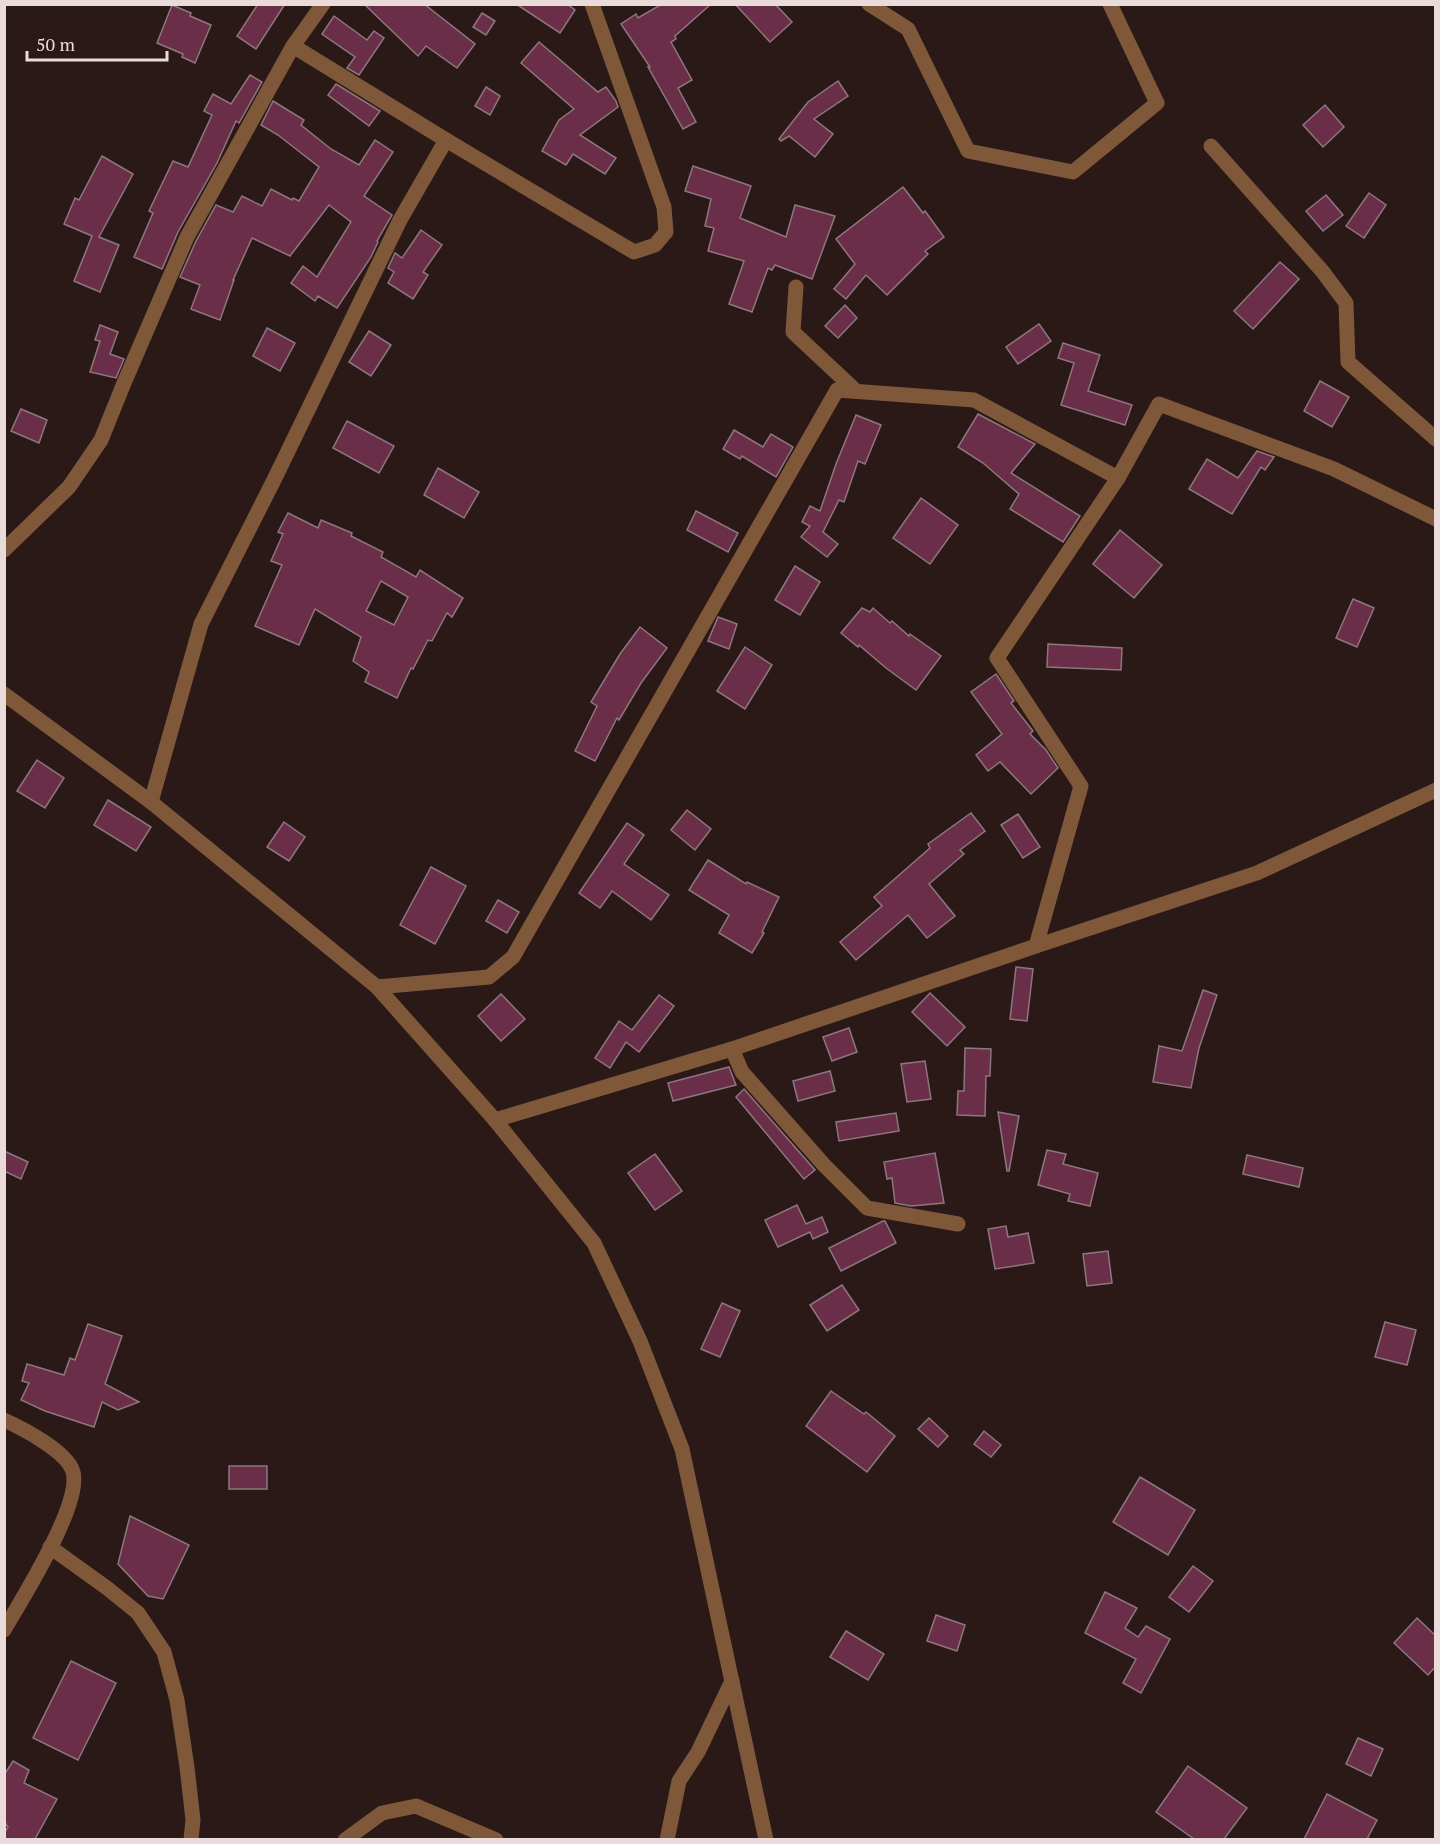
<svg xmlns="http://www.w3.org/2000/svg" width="1440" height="1844" font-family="'PT Serif',serif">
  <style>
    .building { fill: #6a2e48; stroke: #8d777f; stroke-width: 1.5; fill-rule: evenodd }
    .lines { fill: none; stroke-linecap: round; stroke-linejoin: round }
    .minor { stroke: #7f5839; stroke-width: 15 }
    .tertiary { stroke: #7f5839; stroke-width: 15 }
  </style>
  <rect width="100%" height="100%" fill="#2b1917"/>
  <!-- building -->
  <g class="building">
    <polygon points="258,4 285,4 256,49 237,36"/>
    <polygon points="364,4 424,4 475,44 457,68 426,46 418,56"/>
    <polygon points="516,4 567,4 575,10 560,33"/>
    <polygon points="662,4 711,4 675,36 676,39 671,42 692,80 678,88 696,122 683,129 648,67 650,67 621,24 636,14 638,18"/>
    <polygon points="735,4 775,4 792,22 770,42"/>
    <polygon points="172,5 191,13 190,16 211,25 195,63 182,57 183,54 157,43"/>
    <polygon points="482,13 495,21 486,35 473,27"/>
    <polygon points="334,16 367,40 374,31 384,38 359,75 347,68 355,57 322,34"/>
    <polygon points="539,42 598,92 606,87 616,101 618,107 580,135 616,158 605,174 573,154 566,165 542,151 559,120 574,109 521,63"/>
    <polygon points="250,75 262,82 239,123 236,121 217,163 178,232 162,269 134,257 153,213 149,211 173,161 188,167 212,115 204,111 213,94 231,104"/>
    <polygon points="838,81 848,96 814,119 833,134 815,157 789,136 781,141 779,139 808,102"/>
    <polygon points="336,84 380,111 369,126 328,95"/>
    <polygon points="486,87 500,96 490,115 475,106"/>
    <polygon points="273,101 304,120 301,125 331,149 359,165 375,140 393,152 364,196 392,215 377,241 378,242 371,257 337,308 318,296 315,301 291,283 303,266 317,277 351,222 329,205 290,256 252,238 233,280 234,280 220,320 191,309 200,285 180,277 196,241 216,205 233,212 242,196 262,206 271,189 292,200 293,198 299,201 319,167 278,135 261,125"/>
    <polygon points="1325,105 1344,127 1323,147 1303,125"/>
    <polygon points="102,156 133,174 99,237 119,245 100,292 74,281 92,236 64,224 75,198 79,200"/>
    <polygon points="693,166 751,186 740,218 786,237 795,205 835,216 812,279 775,265 772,270 768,268 752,312 729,304 744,261 708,251 714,228 705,226 711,199 685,191"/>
    <polygon points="903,187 923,213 925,211 944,237 925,251 928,254 887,295 866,275 846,299 834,289 855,264 836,239"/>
    <polygon points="1369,193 1386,205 1364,238 1346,226"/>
    <polygon points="1326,195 1343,215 1323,231 1306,211"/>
    <polygon points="421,230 442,245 423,272 428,275 413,299 388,283 394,272 388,268 395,253 402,258"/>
    <polygon points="1280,262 1299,279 1253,329 1234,311"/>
    <polygon points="845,305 857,318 838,338 825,326"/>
    <polygon points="1039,324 1051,341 1018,364 1006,347"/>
    <polygon points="100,325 118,332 110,354 124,359 116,378 90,372 100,341 95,340"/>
    <polygon points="267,328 295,343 280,371 253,356"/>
    <polygon points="369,331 391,345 371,376 349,362"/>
    <polygon points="1063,343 1100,355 1088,391 1132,405 1125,425 1061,405 1074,363 1058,358"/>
    <polygon points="1320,381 1349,397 1332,427 1304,411"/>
    <polygon points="21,409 47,420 39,443 11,431"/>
    <polygon points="978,414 1035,444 1011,473 1080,516 1063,542 1010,509 1019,494 983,463 958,447"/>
    <polygon points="856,415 881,425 865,464 858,461 844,502 839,500 823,532 838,544 827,557 801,537 810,526 802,522 810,506 820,511 836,464"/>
    <polygon points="347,421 394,446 379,473 333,448"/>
    <polygon points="734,430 763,447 771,434 793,447 776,477 742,456 740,459 723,449"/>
    <polygon points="1257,451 1274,457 1265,470 1261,467 1232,514 1189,489 1207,459 1238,478"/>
    <polygon points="438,468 479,492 464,518 424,495"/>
    <polygon points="921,498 958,525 930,564 893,538"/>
    <polygon points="696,511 738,533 728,552 687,530"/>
    <path d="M 288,513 L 318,528 L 321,520 L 352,533 L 351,536 L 383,552 L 381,557 L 416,577 L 420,570 L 463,598 L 452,617 L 447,613 L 432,641 L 428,640 L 413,669 L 411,668 L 397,698 L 365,682 L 369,672 L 353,661 L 361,637 L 315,609 L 299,645 L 255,626 L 282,565 L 271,561 L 283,534 L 278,532 ZM 381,581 L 408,597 L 394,625 L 366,611 Z"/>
    <polygon points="1120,530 1162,565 1134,598 1093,564"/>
    <polygon points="795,566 820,582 800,615 775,600"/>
    <polygon points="1353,599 1374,608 1357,647 1336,638"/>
    <polygon points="862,608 870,612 873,608 890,623 892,621 909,636 910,634 941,656 916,690 886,668 859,645 858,647 841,633"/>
    <polygon points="718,617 737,624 729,649 708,641"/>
    <polygon points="640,627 667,648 641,683 619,720 617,718 595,761 575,751 597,706 591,702 620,654"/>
    <polygon points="1048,644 1122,648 1121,670 1047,667"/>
    <polygon points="745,647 772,665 745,709 717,691"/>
    <polygon points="996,674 1014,701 1011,703 1033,731 1030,734 1046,750 1058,768 1031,794 1000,762 988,771 976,755 1002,734 971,692"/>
    <polygon points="37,760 64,778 45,808 17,791"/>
    <polygon points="108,800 151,827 136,851 94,825"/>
    <polygon points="687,810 711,829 695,850 671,830"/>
    <polygon points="971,813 985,831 960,850 964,854 929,884 955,916 927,938 908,915 856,960 840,942 882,906 874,897 930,848 928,844"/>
    <polygon points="1018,814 1040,847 1023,858 1001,825"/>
    <polygon points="284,822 305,837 289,861 267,847"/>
    <polygon points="627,823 644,835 624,864 669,895 651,920 612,891 600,908 579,893"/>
    <polygon points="708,860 746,884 747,882 779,897 762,932 764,933 752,953 719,933 729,915 689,890"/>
    <polygon points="431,867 466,886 435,944 400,925"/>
    <polygon points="498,900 519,912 507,933 486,921"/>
    <polygon points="1016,967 1033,969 1027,1021 1010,1019"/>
    <polygon points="1203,990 1217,995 1199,1048 1191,1088 1153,1082 1159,1046 1182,1051"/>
    <polygon points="930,993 965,1027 947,1046 912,1012"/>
    <polygon points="501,994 525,1019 501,1041 478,1016"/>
    <polygon points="659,995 674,1006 639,1052 626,1042 610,1068 595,1058 619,1021 632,1030"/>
    <polygon points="849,1028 857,1052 832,1061 823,1037"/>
    <polygon points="965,1048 991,1049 990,1076 986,1076 985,1116 957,1115 958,1091 964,1091"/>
    <polygon points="925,1061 931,1099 907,1102 901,1064"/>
    <polygon points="729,1067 736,1085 673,1101 668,1083"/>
    <polygon points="830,1071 835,1091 798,1101 793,1081"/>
    <polygon points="744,1089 815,1170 804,1179 736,1097"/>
    <polygon points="998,1112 1019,1116 1009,1171 1007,1171"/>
    <polygon points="896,1113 899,1131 839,1141 836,1122"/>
    <polygon points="1047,1150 1066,1154 1063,1164 1098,1173 1090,1206 1068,1201 1070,1194 1038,1185"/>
    <polygon points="4,1151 28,1162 21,1179 4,1171"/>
    <polygon points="935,1153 944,1203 911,1206 895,1203 892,1178 887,1179 884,1162"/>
    <polygon points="655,1154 682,1191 655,1210 628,1173"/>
    <polygon points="1247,1155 1303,1168 1299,1187 1243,1174"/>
    <polygon points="797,1205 806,1224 822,1217 828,1232 813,1239 810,1232 778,1247 765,1220"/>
    <polygon points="883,1221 885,1221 896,1243 841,1271 829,1248"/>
    <polygon points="1006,1226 1008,1237 1028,1233 1034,1263 995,1269 988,1229"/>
    <polygon points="1108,1251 1112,1283 1087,1286 1083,1254"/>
    <polygon points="842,1285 859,1310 827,1331 810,1305"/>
    <polygon points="722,1303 740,1311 720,1357 701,1349"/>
    <polygon points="1385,1322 1416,1330 1407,1365 1375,1357"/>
    <polygon points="88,1324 122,1336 105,1384 139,1402 118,1410 102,1402 94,1427 45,1411 21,1400 29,1383 22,1381 27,1364 64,1375 70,1358 75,1360"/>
    <polygon points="831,1391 864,1414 866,1412 895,1436 867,1472 806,1426"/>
    <polygon points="929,1418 948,1436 938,1447 918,1429"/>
    <polygon points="984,1431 1001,1445 991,1457 974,1444"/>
    <rect x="229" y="1466" width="38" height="23"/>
    <polygon points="1140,1477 1195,1510 1168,1555 1113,1522"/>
    <polygon points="130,1516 189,1545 163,1599 148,1596 118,1564"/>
    <polygon points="1193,1566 1213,1581 1189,1612 1169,1597"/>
    <polygon points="1105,1592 1137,1608 1125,1628 1138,1637 1146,1626 1170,1639 1141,1693 1123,1683 1136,1659 1085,1633"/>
    <polygon points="936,1615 965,1625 957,1651 927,1641"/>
    <polygon points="1417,1618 1436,1636 1436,1666 1428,1675 1394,1643"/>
    <polygon points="846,1631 884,1654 868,1680 830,1657"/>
    <polygon points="71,1661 116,1683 78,1760 33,1738"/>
    <polygon points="1358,1738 1383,1749 1371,1776 1346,1764"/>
    <polygon points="13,1761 29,1770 24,1783 57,1799 35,1839 4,1839 4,1834 8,1827 4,1821 4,1775"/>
    <polygon points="1188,1766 1247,1808 1224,1839 1194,1839 1156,1812"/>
    <polygon points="1327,1794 1377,1820 1367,1839 1304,1839"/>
  </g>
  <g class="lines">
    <!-- minor -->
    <g class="minor">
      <polyline points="869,4 908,29 968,151 1073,172 1157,103 1110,4"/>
      <polyline points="446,140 634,252 655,245 666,232 664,207 592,4"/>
      <polyline points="1211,146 1323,272 1346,303 1348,362 1436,439"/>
      <polyline points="796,287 793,332 856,391"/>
      <polyline points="1118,478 1159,404 1334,469 1436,519"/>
      <polyline points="4,550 69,487 101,440 124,383 187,237 293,46 323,4"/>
      <polyline points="151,802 201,624 274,480 400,220 446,140 293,46"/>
      <polyline points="377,987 489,977 513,957 837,390 974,400 1118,478 997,658 1081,786 1036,946"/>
      <polyline points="732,1049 742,1072 824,1165 867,1208 958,1224"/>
      <polyline points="495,1120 732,1049 1036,946 1257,873 1436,790"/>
      <path d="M 4,1420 C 22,1428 68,1452 73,1472 C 82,1504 22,1599 4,1630"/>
      <polyline points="50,1547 107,1588 138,1613 164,1652 177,1700 187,1767 193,1820 191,1840"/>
      <polyline points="345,1840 382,1813 416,1806 496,1840"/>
      <polyline points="667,1840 679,1781 698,1752 732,1681"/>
    </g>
    <!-- tertiary -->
    <polyline class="tertiary" points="4,694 151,802 377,987 495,1120 594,1243 640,1341 682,1449 766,1840"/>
  </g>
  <!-- border -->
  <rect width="1440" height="1844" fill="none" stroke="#e9dbd9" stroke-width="12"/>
  <!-- scale -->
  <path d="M27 51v9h140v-9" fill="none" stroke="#e9dbd9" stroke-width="3"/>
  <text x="36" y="51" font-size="18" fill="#e9dbd9" stroke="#2b1917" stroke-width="4.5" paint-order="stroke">50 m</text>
</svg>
